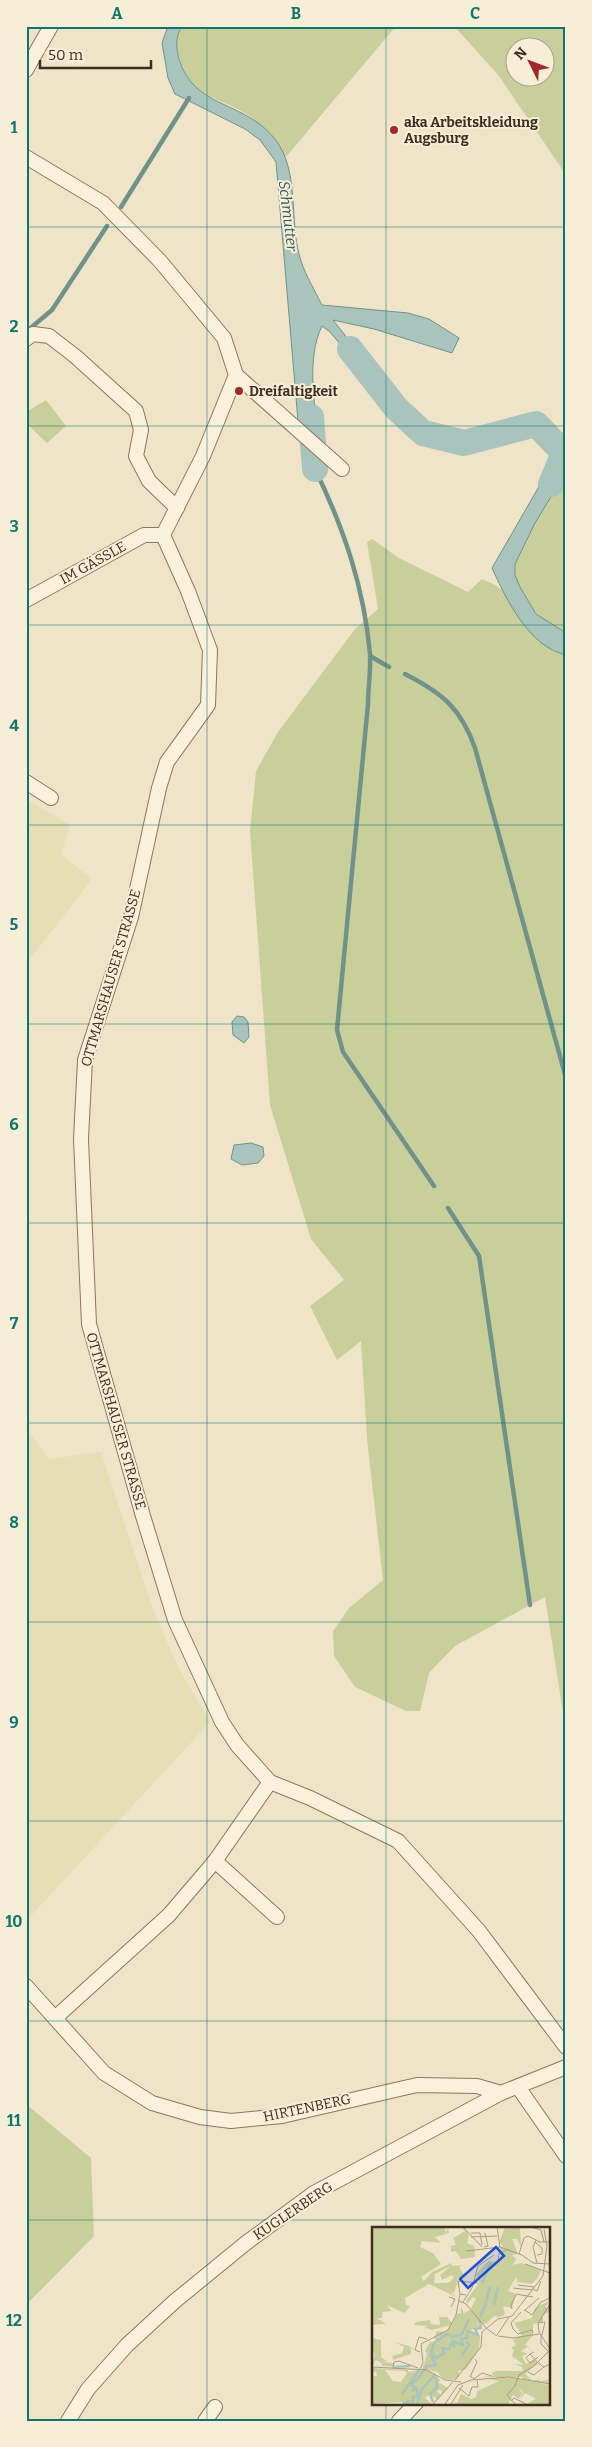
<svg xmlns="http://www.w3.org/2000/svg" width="592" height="2447" font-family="Bitter,serif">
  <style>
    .farmland { fill: #e6deb5 }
    .green { fill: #c9cf9b; fill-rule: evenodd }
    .water { fill: #a9c4bc; stroke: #6f938a }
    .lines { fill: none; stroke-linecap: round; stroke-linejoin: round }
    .stream { stroke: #6f938a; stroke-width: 4.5 }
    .river { stroke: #a9c4bc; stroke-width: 26 }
    .minor-casing { stroke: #8d765c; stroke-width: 16 }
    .minor { stroke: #faf1dc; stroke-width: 14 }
    .grid { fill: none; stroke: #0f766e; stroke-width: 1; stroke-opacity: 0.55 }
    .poi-dot { fill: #9e2a2b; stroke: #f7eed8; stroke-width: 2 }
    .labels { text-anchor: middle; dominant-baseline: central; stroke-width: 4; stroke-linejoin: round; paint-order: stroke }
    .poi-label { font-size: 14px; font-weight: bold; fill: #3d2e20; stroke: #f7eed8; text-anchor: start }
    .street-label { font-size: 14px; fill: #3d2e20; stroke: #f7eed8 }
    .water-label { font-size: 15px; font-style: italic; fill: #2f5d5a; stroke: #f7eed8 }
    .inset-river { fill: none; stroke: #a9c4bc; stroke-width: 2.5 }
    .inset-road { fill: none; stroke: #a89b85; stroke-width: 1 }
    .view { fill: #1d4ed8; fill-opacity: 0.15; stroke: #1d4ed8; stroke-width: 2.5 }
    .inset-edge { fill: none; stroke: #3d2e20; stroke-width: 2.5 }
    .neatline { fill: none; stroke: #0f766e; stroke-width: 2 }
    .grid-label { font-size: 16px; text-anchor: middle; font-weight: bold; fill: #0f766e }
  </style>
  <rect width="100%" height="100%" fill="#f0e4c8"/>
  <!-- farmland -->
  <g class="farmland">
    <polygon points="26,799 70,825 61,854 92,879 26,964"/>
    <polygon points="26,1427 49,1459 101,1452 153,1609 177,1665 210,1722 26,1921"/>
  </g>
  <!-- green -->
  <g class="green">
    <path d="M 182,26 L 396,26 L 286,157 C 276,142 263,124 248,115 C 218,96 191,98 180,59 C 176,46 175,38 182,26 Z"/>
    <path d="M 454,26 L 566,26 L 566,175 L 499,76 ZM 514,48 L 544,48 L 544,78 L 514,78 Z"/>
    <polygon points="46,400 66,426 47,443 26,423 26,412"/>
    <path d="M 566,472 L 566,633 C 541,621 513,597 515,566 C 517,545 553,492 566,472 Z"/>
    <path d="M 372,539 L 399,558 L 468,592 L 482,579 C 488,582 497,585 502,590 C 523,613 532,647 566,655 L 566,1732 L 545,1597 L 455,1646 L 429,1673 L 420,1711 L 406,1711 L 355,1687 L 334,1656 L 333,1631 L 349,1608 L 383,1580 L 367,1439 L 361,1341 L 337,1360 L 310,1306 L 344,1280 L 311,1239 L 270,1105 L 250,831 L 256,771 L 278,732 L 355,629 L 378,609 L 367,542 Z"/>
    <polygon points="26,2104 91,2158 94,2236 26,2305"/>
  </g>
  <!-- water -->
  <g class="water">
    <path d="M 168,26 L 182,26 C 175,38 176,46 179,59 C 194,109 244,100 275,139 C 301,173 288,222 301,261 C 306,276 315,291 322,305 L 408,313 L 429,319 L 459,338 L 452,353 L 374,329 L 333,320 L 375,373 L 369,378 L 330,332 L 322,326 C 306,359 315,402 318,438 L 298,421 L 276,162 L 260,140 L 245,129 L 175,94 L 168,78 L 162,43 Z"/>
    <path d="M 566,449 L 566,472 L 535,523 L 515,564 L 515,575 L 520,587 L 536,614 L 566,633 L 566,655 C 529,647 506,599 492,568 L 552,464 Z"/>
    <polygon points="237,1016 244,1017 248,1022 249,1037 244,1043 233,1035 232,1022"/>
    <polygon points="251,1143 263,1147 264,1156 258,1163 242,1165 231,1159 234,1145"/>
  </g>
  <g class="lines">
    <!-- stream -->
    <g class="stream">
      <polyline points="121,207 189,98"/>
      <polyline points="27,331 52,310 107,226"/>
      <path d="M 315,469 C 344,529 364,587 370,654 C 371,670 368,688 368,704 L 337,1030 L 343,1052 L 434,1186"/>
      <polyline points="370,656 389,667"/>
      <path d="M 405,674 C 442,693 461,708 475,748 L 566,1078"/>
      <polyline points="448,1208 479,1256 530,1605"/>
    </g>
    <!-- river -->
    <g class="river">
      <polyline points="350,349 396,408 423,433 464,443 536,424"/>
      <polyline points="311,417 315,469"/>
      <polyline points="540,428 564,453 551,484"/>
    </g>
    <defs>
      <g id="minor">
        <polyline points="26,70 51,26"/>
        <polyline points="26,157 103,203 160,261 224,338 236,375 203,456 163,535 188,591 210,650 208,705 167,762 159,788 131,917 85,1060 81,1139 89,1324 143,1516 175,1620 222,1722 237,1745 270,1782 310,1798 398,1841 479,1931 566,2047"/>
        <polyline points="26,339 33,334 49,336 75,356 136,411 141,430 136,456 149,481 177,508"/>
        <polyline points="236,375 342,469"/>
        <polyline points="26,600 144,535 163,535"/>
        <polyline points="26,782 51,798"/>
        <polyline points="215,1861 277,1917"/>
        <polyline points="26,1986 104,2073 152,2103 200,2117 231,2121 282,2116 417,2085 477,2086 501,2093"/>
        <polyline points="55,2018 169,1915 215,1861 270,1782"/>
        <polyline points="518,2087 566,2156"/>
        <polyline points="68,2421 88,2389 127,2345 175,2301 246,2243 314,2193 501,2093 566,2067"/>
        <polyline points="205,2421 215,2407"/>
        <polyline points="399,2421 416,2403"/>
      </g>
    </defs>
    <!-- minor casing -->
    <use href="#minor" class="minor-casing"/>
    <!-- minor -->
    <use href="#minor" class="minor"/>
  </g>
  <!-- grid -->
  <path class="grid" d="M 207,26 L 207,2421M 386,26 L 386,2228M 26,227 L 566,227M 26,426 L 566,426M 26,625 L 566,625M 26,825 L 566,825M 26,1024 L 566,1024M 26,1223 L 566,1223M 26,1423 L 566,1423M 26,1622 L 566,1622M 26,1821 L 566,1821M 26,2021 L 566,2021M 26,2220 L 566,2220M 386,2403 L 386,2421"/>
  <!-- markers -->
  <g class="poi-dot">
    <circle cx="394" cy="130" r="5"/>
    <circle cx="239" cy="391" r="5"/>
  </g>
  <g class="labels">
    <!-- poi labels -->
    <g class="poi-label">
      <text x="404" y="122">aka Arbeitskleidung<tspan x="404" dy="16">Augsburg</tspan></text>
      <text x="249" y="391">Dreifaltigkeit</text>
    </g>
    <!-- street labels -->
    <g class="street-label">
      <text transform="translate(93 563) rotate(-29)">IM GÄSSLE</text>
      <text transform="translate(111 978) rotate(-74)">OTTMARSHAUSER STRASSE</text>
      <text transform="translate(116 1421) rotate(74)">OTTMARSHAUSER STRASSE</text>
      <text transform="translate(307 2108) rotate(-12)">HIRTENBERG</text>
      <text transform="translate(293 2211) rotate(-34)">KUGLERBERG</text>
    </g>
    <!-- water labels -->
    <g class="water-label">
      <text transform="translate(288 216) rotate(83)">Schmutter</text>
    </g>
  </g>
  <!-- overview -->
  <g transform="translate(372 2227)">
    <rect width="178" height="178" fill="#f0e4c8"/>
    <path d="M 0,0 L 73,0 L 74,6 L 76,0 L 77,6 L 63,10 L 69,16 L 50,14 L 48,20 L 61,26 L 69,37 L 49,50 L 52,54 L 60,45 L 79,36 L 80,39 L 91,38 L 87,40 L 93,50 L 85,51 L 88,63 L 85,56 L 82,66 L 78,65 L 84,70 L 57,57 L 33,71 L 34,78 L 38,79 L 33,86 L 14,78 L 20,84 L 10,85 L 10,91 L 5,91 L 14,97 L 0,98 ZM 79,39 L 68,48 L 70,53 L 80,48 L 82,51 L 76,56 L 62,56 L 63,47 ZM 89,0 L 92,0 L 97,8 L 95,16 L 102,19 L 103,30 L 89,32 L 84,24 L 79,25 L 79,19 L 84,18 L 81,11 L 93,4 ZM 133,0 L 148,0 L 149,20 L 145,12 L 140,12 L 146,27 L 140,28 L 144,32 L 141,38 L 149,36 L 169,43 L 165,52 L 159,57 L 146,55 L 144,50 L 136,64 L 144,67 L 140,81 L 131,79 L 133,87 L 128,90 L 122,89 L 115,96 L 108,98 L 108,93 L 104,94 L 108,94 L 105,97 L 109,101 L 104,100 L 98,104 L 108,110 L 107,122 L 94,142 L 86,144 L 88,148 L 85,152 L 73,153 L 65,145 L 52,142 L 63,147 L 69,154 L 66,155 L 76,161 L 71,167 L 68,162 L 65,164 L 69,168 L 66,173 L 58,167 L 53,171 L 60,177 L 30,177 L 30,175 L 0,177 L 0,149 L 5,149 L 4,144 L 0,147 L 0,141 L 40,143 L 36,143 L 36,145 L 50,143 L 55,127 L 53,124 L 58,115 L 65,115 L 62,111 L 65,104 L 74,105 L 79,98 L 60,103 L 52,100 L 56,99 L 42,98 L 44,95 L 58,93 L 59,97 L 68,98 L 67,90 L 75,90 L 80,96 L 86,86 L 89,87 L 89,80 L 92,86 L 98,83 L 101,85 L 99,81 L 104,72 L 101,70 L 95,77 L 94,74 L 107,56 L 104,47 L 116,34 L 128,35 L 130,26 L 125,24 L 131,19 L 127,16 ZM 13,143 L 33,144 L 35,146 L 29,155 L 21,154 ZM 175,75 L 177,76 L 173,80 L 177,81 L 177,85 L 171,88 L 171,95 L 161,97 L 161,108 L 153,118 L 155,119 L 162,125 L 155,120 L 149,124 L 156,127 L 150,129 L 154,137 L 162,133 L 166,136 L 153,147 L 160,153 L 166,153 L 167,150 L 167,154 L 176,153 L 177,157 L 151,152 L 150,150 L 110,150 L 121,149 L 120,146 L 124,144 L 151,144 L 150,140 L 142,137 L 152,138 L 140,129 L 142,123 L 139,121 L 144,118 L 141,113 L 150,108 L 142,96 L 160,91 L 163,81 ZM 0,111 L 9,113 L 9,130 L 16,131 L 9,130 L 15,134 L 11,135 L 21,136 L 22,139 L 31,138 L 41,140 L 9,139 L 11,137 L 4,133 L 0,139 L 3,126 L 0,125 ZM 23,115 L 37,119 L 41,121 L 43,123 L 39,121 L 39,127 L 21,133 L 20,129 L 30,126 L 32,120 ZM 111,151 L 141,151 L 177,158 L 177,177 L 154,177 L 164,172 L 153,166 L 148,172 L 151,165 L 146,160 L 150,166 L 147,172 L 141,168 L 136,177 L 84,177 L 81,175 L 85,176 L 89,167 L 99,172 L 104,170 L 105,164 L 127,154 Z" fill="#c9cf9b" fill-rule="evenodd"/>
    <path class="inset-river" d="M 110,56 L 119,35M 114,75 L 118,59M 122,78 L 126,60M 108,90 L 114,76M 90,128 L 97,118 L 95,114M 58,130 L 62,116 L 75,107 L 81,110 L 90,107 L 97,92M 22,140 L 38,139M 48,149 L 55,139 L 64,138 L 60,132 L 62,128 L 64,131 L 72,126 L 70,121 L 77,122 L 79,117 L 82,119 L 81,114 L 91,118 L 89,112 L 95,111 L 96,104 L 106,108 L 103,102 L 109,101 L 107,93M 30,167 L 47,143M 61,175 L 58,167 L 65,160 L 64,150M 33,177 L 36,174 L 41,176 L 41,170 L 45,169 L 45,162 L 41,163 L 43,160 L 39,158 L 48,149M 45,177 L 50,162 L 63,148"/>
    <path class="inset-road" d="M 91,0 L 110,20M 125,0 L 128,20M 159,0 L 169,3 L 172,15M 99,6 L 108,6 L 110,18M 99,10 L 125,9M 164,13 L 161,20 L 165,36M 163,15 L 170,21 L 170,27 L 165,28M 112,20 L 116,19 L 113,6M 128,20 L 150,28 L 161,36 L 178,37M 94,24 L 128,20M 147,27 L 152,11 L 156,9 L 168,15 L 178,15M 126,34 L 127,27 L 135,23M 153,37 L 178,46M 146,58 L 162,60M 141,61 L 160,63M 160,62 L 165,64 L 169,54M 88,67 L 86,54 L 106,56M 144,67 L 161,70M 77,70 L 83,72 L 79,80M 87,74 L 94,77 L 114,101 L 125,109M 91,75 L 100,61 L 106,39 L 122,28M 178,77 L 166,96 L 167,105 L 178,122M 140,82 L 139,78 L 144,68M 153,83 L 160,88 L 169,75 L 178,71M 152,84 L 167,71M 149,85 L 139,96 L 141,102 L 146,107 L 160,103 L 161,106M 166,96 L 173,95 L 170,108M 169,107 L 169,117 L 177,125M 125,108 L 137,90M 126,109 L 141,111 L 167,107M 48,125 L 43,123 L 47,110 L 55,112M 162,125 L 158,127 L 166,136 L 172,140 L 178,137M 158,127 L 154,131 L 158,136 L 166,130M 0,140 L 55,143 L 73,153 L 89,155M 21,141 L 22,135 L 27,134 L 46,141M 48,142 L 51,136 L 49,117 L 76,103 L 84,88 L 88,67 L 94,68M 156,145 L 162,148 L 172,140M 98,149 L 102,152 L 110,146 L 120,149M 98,150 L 105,135 L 103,132M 83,153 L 109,120 L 110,105 L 126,92 L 140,89 L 171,49 L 175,19 L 172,2M 87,161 L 97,169 L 100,160 L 106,160 L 105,153M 139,174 L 142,171 L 154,177M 61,177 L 81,155M 73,177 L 86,158 L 99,153 L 137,150 L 178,157M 79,177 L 91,158M 143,177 L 135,168 L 143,159 L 147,148 L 162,139 L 178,123"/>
    <path class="view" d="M 124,20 L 132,29 L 96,61 L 88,52 Z"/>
    <rect width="178" height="178" class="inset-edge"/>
  </g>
  <!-- border -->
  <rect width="592" height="2447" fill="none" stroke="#f7eed8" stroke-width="55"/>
  <!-- north arrow -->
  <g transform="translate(530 62) rotate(312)"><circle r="24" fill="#f7eed8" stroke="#ada18e"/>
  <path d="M0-4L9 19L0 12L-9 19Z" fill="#9e2a2b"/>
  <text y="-8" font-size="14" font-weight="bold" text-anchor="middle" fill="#3d2e20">N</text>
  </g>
  <!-- scale -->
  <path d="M40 60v8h111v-8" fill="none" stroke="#3d2e20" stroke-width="2.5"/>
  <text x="48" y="60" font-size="15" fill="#3d2e20" stroke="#f7eed8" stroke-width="4" paint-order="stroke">50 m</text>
  <rect x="28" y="28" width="536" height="2392" class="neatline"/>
  <g class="grid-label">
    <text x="117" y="19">A</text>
    <text x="296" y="19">B</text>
    <text x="475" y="19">C</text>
    <text x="14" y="133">1</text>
    <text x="14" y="332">2</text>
    <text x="14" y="532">3</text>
    <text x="14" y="731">4</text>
    <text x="14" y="930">5</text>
    <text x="14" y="1130">6</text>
    <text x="14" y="1329">7</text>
    <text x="14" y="1528">8</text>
    <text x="14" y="1728">9</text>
    <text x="14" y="1927">10</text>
    <text x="14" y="2126">11</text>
    <text x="14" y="2326">12</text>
  </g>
</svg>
